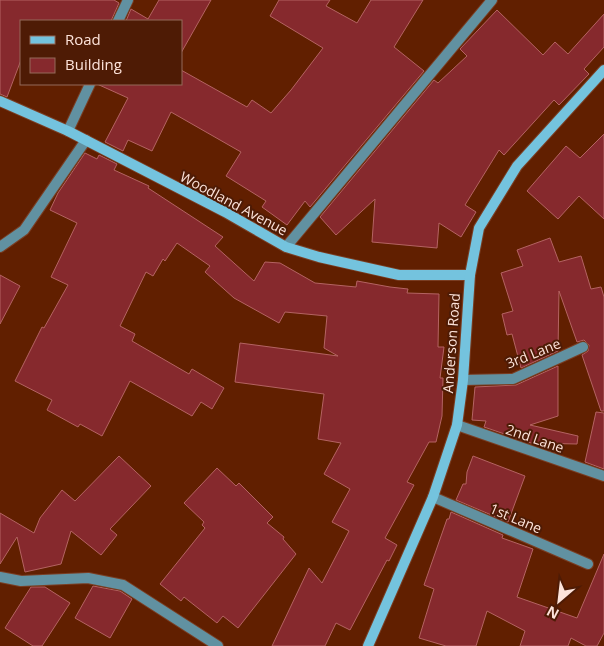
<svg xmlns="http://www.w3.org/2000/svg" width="604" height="646" font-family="'Open Sans',sans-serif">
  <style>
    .building { fill: #86292d; stroke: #b46362 }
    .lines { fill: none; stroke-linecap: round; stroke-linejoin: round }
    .lane-casing { stroke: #7a3e23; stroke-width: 12 }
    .street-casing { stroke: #7a3e23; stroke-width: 12 }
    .secondary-casing { stroke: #7a3e23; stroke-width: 12 }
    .lane { stroke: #6191a1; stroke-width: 10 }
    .street { stroke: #6191a1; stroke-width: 10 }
    .secondary { stroke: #74c3de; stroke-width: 10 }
    .labels { text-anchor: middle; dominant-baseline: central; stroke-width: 4; stroke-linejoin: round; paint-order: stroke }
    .street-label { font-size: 14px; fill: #fde3da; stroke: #4e1b05 }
  </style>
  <rect width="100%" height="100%" fill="#611f00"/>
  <!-- building -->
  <g class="building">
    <polygon points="0,0 114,0 119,3 111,21 21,21 21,60 7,97 0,94"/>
    <polygon points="159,0 211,0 181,53 181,21 126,21 131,9 148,19"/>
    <polygon points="279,0 330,0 326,6 357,23 371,0 423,0 394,47 424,71 310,207 305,201 287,225 262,207 266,201 226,176 241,152 171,112 152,151 128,140 123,151 105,142 128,98 97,84 181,84 181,70 247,107 252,100 271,113 291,90 323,48 270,16"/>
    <polygon points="497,10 543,55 555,42 568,54 604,14 604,47 584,69 589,74 559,105 554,100 504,155 499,150 465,205 476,212 461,237 439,223 437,248 372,242 375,199 336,235 320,217 434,80 438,83 467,56 460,49"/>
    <polygon points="604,134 604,219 579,196 558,219 527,191 566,146 580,158"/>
    <polygon points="85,153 97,159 99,155 117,164 114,170 149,186 148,188 223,237 215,246 254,281 265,262 280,263 315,283 356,287 357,281 390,287 408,289 407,293 439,294 438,347 444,347 440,378 443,378 442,416 436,442 429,442 407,482 414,485 385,538 397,545 389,561 387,560 350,630 336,623 325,646 272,646 309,568 322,583 349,531 332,522 350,489 324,474 341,443 318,439 324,394 235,382 240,343 338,356 324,348 327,316 285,312 279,323 234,298 205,272 210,266 177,243 165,261 163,259 153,276 146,272 120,326 135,334 132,341 189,374 192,369 224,388 212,409 201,402 192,416 130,381 102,436 80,424 78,427 47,410 52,400 15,381 42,327 44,328 68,285 51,277 77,223 50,210 58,193"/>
    <polygon points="550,238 559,262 581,256 591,289 601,287 604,297 604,411 601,411 582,355 588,351 589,345 584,340 577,342 559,291 558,351 521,368 512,334 507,335 502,314 513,311 501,273 523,266 517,250"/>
    <polygon points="0,275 20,286 0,324"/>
    <polygon points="558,366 558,416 530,425 578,436 577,444 531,443 484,427 486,421 472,420 475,387 516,385"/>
    <polygon points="596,412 604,413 604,469 585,462"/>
    <polygon points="119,456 151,486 110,529 117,535 101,555 71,531 61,564 25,572 17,537 0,564 0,513 34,533 40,518 62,490 75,501"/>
    <polygon points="473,456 525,476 508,522 456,500 463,484 466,484 467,472"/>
    <polygon points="217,468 236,486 239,483 273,517 267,523 284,537 283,539 296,554 238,628 223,616 217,623 184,597 181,601 160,584 205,528 202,525 204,522 184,503"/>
    <polygon points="451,512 503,535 502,538 533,549 517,597 577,618 604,554 604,633 597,646 586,646 571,638 568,646 520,646 525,631 487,611 476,646 446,646 419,638 434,589 424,585 447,519 449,519"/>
    <polygon points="93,586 120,591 132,599 110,638 75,618"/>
    <polygon points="31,587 45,587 70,603 42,646 33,646 5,628"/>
  </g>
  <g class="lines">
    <defs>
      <polyline id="lane" points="0,247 24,230 86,140"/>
      <g id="street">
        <polyline points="118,21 128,0"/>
        <polyline points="68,131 90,84"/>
        <polyline points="286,247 492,0"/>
        <polyline points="463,380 513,379 583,347"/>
        <polyline points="457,425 604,476"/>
        <polyline points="433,497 588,564"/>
        <polyline points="0,577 21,581 88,578 123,585 218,646"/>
      </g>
      <g id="secondary">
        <polyline points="0,101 68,131 225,212 286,247 319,257 399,275 470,275"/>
        <polyline points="368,646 433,497 457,425 463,380 470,275 479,228 517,166 604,70"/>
      </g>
    </defs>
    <!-- lane casing -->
    <use href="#lane" class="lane-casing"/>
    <!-- street casing -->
    <use href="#street" class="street-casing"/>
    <!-- secondary casing -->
    <use href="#secondary" class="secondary-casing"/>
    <!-- lane -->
    <use href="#lane" class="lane"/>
    <!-- street -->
    <use href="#street" class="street"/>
    <!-- secondary -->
    <use href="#secondary" class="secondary"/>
  </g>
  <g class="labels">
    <!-- street labels -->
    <g class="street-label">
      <text transform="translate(234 203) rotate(28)">Woodland Avenue</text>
      <text transform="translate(451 343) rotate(-86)">Anderson Road</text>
      <text transform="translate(533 353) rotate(-22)">3rd Lane</text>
      <text transform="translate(535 438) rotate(19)">2nd Lane</text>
      <text transform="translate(516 518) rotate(23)">1st Lane</text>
    </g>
  </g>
  <!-- legend -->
  <rect x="20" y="20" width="162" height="65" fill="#4e1b05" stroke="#946b5a"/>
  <rect x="30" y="36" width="25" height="8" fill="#74c3de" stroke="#946b5a"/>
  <text x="65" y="45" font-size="15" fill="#fde3da">Road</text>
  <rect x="30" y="58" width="25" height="15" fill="#86292d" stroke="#946b5a"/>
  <text x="65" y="70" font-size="15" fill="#fde3da">Building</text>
  <!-- north arrow -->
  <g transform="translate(559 601) rotate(208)" stroke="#4e1b05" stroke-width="4" paint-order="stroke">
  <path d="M0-4L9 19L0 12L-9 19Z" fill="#fde3da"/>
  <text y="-8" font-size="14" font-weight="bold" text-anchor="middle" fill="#fde3da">N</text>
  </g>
</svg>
